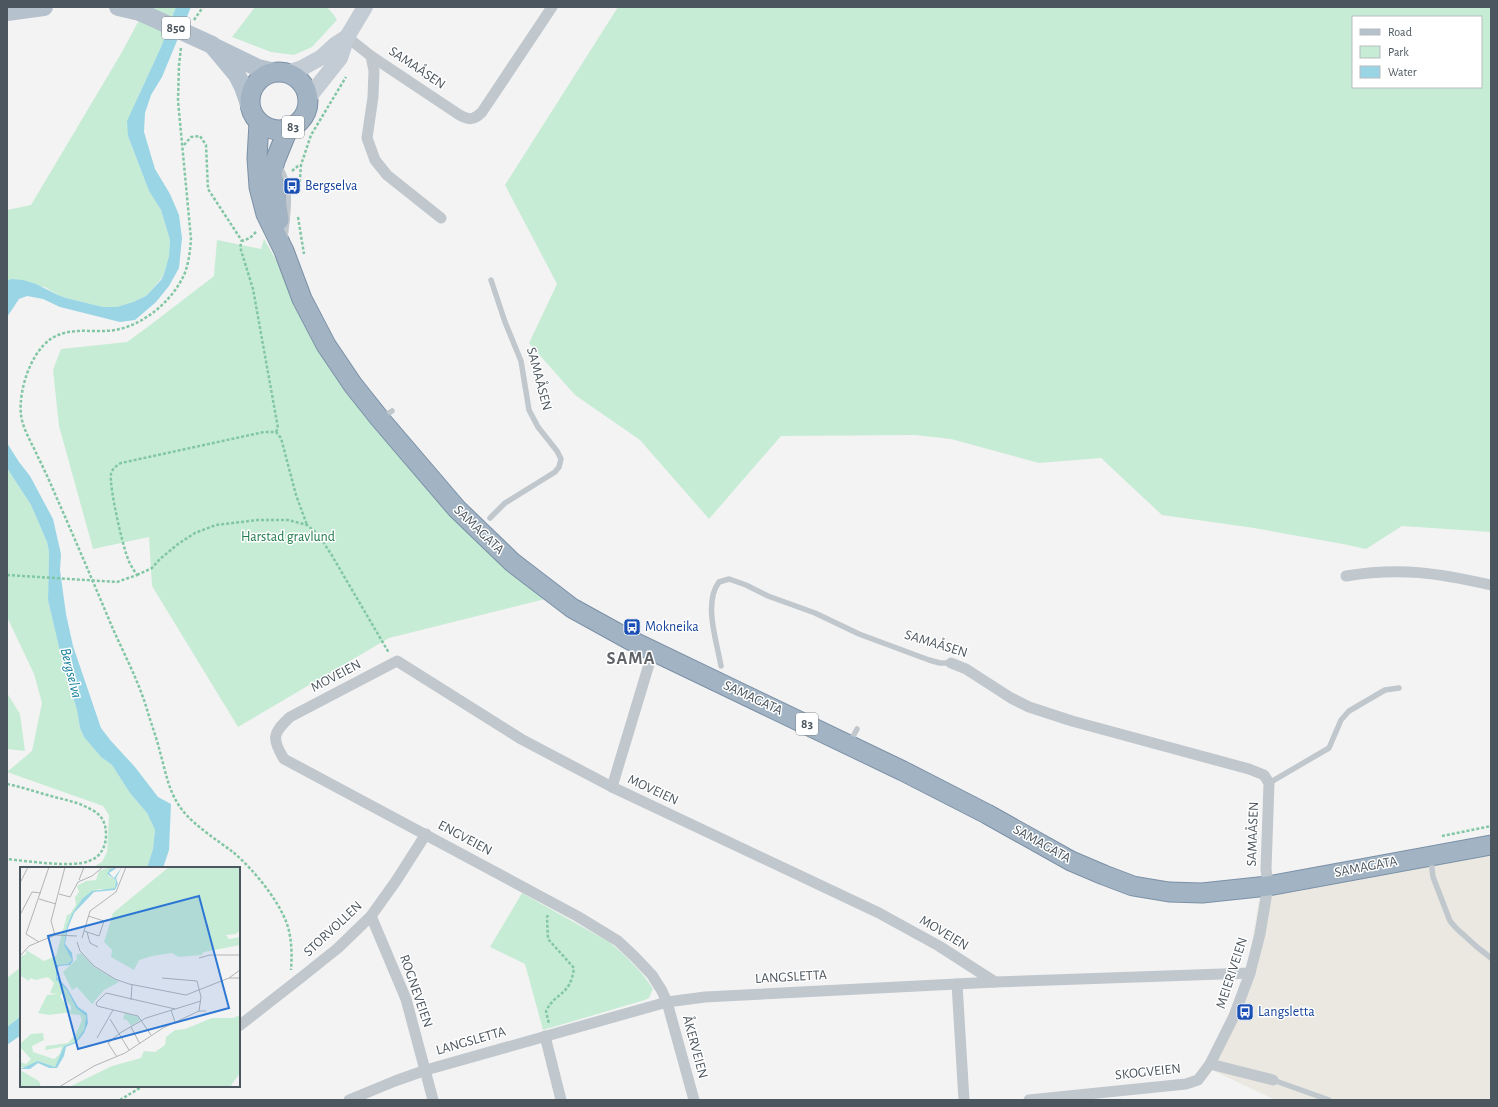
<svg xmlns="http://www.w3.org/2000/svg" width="1498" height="1107" font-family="'Alegreya Sans',sans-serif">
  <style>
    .commercial { fill: #eae8e1 }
    .green { fill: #c7ecd5; fill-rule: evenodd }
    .water { fill: #99d5e5 }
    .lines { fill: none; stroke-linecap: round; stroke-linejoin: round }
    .trunk-casing { stroke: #7b90a7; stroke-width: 21 }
    .path { stroke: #82c7a5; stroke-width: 2.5; stroke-dasharray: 3 2; stroke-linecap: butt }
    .service { stroke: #c0c7cd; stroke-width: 5.5 }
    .minor { stroke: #c0c7cd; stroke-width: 11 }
    .secondary { stroke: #c3cbd4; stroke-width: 16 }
    .primary { stroke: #b5c2ce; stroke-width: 18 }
    .trunk { stroke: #a2b4c4; stroke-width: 19 }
    .primary-bridge { stroke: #b5c2ce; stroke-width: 18 }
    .labels { text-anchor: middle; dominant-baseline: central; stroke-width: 3; stroke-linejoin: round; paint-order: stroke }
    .shield { fill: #fff; stroke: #82898e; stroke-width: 1 }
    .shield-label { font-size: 13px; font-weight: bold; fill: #4c565e }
    .street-label { font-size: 14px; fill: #4c565e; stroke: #fff }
    .transit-label { font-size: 14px; fill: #164399; stroke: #fff; text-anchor: start }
    .park-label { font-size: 14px; fill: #227b4d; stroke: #fff }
    .water-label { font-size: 15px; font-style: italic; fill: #1a819b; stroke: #fff }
    .district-label { font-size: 18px; font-weight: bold; letter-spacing: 1px; fill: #5f6367; stroke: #fff }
    .inset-road { fill: none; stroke: #b1b4b7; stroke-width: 1 }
    .view { fill: #2d77d4; fill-opacity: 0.15; stroke: #2d77d4; stroke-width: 2 }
    .inset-edge { fill: none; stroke: #4c565e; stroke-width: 2 }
  </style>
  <rect width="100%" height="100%" fill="#f4f3f3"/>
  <!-- commercial -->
  <polygon class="commercial" points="1491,842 1491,1100 1275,1100 1212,1070 1248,965 1263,877"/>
  <!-- green -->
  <g class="green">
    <polygon points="146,7 176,7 161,47 138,97 128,136 149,191 161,210 170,240 169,256 164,274 160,280 146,296 133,302 117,307 103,307 66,298 58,295 45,287 7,281 7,210 31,205 122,52"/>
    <polygon points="255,7 327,7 334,15 337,20 312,47 294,55 271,52 232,37"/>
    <path d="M 618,7 L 1491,7 L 1491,532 L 1402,526 L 1366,549 L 1343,544 L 1254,528 L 1162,515 L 1101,458 L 1039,463 L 951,439 L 915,435 L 781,436 L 709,519 L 640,440 L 575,395 L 529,343 L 557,284 L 505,185 ZM 1353,17 L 1481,17 L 1481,87 L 1353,87 Z"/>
    <polygon points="264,239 280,267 287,287 485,549 499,563 545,599 389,638 238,727 152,586 149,537 93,549 59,426 53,370 61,349 127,342 149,326 214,276 217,240 261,249"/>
    <polygon points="7,468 31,505 47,542 49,552 48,600 64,669 77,710 80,728 84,737 101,757 112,765 130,793 147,813 155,830 153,849 147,868 91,868 102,862 107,852 109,815 103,806 7,772 32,751 42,703 34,674 7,617"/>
    <polygon points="7,693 20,714 25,751 7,749"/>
    <path d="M 522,893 L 609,942 C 626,956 641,970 653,989 L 649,998 L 645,1000 L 543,1030 L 525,964 L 490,947 Z"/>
    <polygon points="21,967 21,1016 7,1027 7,978"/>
  </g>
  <!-- water -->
  <g class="water">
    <polygon points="176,7 191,7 162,77 151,95 145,113 144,132 155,169 170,194 179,215 182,238 179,268 169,286 156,302 135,320 120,322 60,307 43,299 27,296 19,299 7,317 7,281 11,279 23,280 36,284 58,295 66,298 103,307 117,307 133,302 146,296 161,280 164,274 169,256 170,240 161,210 149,191 128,136 127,121 161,47"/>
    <polygon points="7,443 19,462 30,476 53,519 61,554 60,570 66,614 73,646 101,728 111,741 135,767 158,797 171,804 169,850 163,868 147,868 153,849 155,830 147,813 130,793 112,765 101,757 84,737 80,728 77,710 64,669 48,600 49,552 47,542 31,505 7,468"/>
    <polygon points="21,1016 21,1035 7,1045 7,1027"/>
  </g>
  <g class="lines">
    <defs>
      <g id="trunk">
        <circle cx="279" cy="101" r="29"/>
        <polyline points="259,123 257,158 259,187 266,214 284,251 302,299 326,345 353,385 380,419 457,509 512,562 572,608 630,640 903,771 987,814 1071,861 1104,875 1133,886 1169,892 1202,893 1268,886 1491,845"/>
        <polyline points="279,220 272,173 275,161 288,129"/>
      </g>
    </defs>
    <!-- trunk casing -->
    <use href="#trunk" class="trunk-casing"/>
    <!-- path -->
    <g class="path">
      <polyline points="194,20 203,7"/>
      <path d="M 181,48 L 179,65 L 178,101 L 191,239 C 190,251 189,263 184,275 C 172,301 144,325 115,330 C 97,333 78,328 61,334 C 33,342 18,389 21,415 C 23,430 32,443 38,457 C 44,469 50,482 55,494 C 75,539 94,584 113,629 C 125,656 140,684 148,713 C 152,726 157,739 160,752 C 166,773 169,794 183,811 C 194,825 218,841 233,852 C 253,869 278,899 287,924 C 292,939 292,955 291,970"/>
      <polyline points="184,145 191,137 200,136 206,145 208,189 242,241"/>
      <polyline points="292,171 298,166 301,165"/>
      <polyline points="299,192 301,165 311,135 346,77"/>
      <polyline points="298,217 304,254"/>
      <polyline points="256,232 250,238 242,241 240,247 253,289 278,428 276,432"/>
      <path d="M 7,575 L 117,582 L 137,575 C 133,569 129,563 127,556 C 122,543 109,486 111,474 C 112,469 116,466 121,463 L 264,432 L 276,432 L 281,438 L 296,495 L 307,525"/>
      <polyline points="137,575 152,568 160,559 178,544 195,533 216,525 258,520 288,520 307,525 318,534 331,554 389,653"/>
      <path d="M 7,784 C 22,787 36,792 51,796 C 65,800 79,802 92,810 C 102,815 106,823 106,835 C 106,846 101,857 89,861 C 73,868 26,861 7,859"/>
      <polyline points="1442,836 1491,826"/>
      <path d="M 548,915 L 547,917 L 548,939 L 574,968 C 570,997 556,991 546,1011 L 549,1024"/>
      <polyline points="120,1100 143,1086"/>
    </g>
    <!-- service -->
    <g class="service">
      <path d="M 279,166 C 294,187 287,215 285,239"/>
      <polyline points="383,417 392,411"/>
      <polyline points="490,518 505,503 555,472 559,467 561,459 557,451 538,427 529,410 521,361 505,322 491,280"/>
      <polyline points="632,638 638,627"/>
      <path d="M 721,666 C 717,642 703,603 719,582 L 729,579 L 746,585 L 768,596 L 815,613 L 859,634 L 929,660 L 940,663 L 951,663"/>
      <polyline points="850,742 857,729"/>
      <polyline points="1269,783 1329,748 1341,720 1349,711 1385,690 1399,688"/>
      <polyline points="1431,860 1433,877 1450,921 1456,928 1477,947 1491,958"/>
      <polyline points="1273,1080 1329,1100"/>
    </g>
    <!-- minor -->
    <g class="minor">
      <path d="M 347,37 L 371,56 L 458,114 C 468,120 473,121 482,112 L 552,7"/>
      <polyline points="371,56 374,71 373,97 367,138 375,160 387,175 441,218"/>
      <path d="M 1346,576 C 1400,567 1438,573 1491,585"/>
      <polyline points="951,663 966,669 1011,698 1029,707 1072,721 1249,769 1264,775 1269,783 1266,869 1268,886 1260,934 1250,973 1234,1016 1210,1064 1198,1080 1186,1084 1029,1100"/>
      <polyline points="612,787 650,661 656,652"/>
      <polyline points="371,916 406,999 433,1100"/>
      <polyline points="957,984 964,1100"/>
      <polyline points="239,1026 303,976 338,948 371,916 396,881 426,834"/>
      <polyline points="545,1036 561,1100"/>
      <polyline points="1210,1064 1273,1080"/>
      <polyline points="349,1100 395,1081 426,1070 667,1002 705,997 995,982 1250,973"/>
      <path d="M 694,1100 L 667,1002 L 662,991 L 652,975 L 635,957 L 618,941 L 577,916 L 284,759 C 271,738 273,733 290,717 L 397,661 L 521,739 L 612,787 L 879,913 L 939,946 L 995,982"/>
    </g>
    <!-- secondary -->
    <g class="secondary">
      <polyline points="287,73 302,68 322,57 335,45 347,37"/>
      <polyline points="309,97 340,58 347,37 365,7"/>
    </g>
    <!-- primary -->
    <g class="primary">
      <polyline points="118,7 140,12"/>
      <polyline points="7,12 44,7"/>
      <polyline points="212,45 237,75 243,87 250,107"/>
      <polyline points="217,48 258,68 275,72"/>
    </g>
    <!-- trunk -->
    <use href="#trunk" class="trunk"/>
    <!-- primary-bridge -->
    <polyline class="primary-bridge" points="140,12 212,45"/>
  </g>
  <!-- icons -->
  <defs>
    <symbol id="bus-square" viewBox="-11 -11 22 22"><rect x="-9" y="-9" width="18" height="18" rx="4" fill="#1a4fb4" stroke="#fff"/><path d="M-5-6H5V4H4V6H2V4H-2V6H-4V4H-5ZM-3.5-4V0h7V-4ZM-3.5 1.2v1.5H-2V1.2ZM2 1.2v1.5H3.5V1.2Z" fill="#fff"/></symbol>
  </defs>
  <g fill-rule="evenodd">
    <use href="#bus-square" x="282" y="176" width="20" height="20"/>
    <use href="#bus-square" x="622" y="617" width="20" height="20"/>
    <use href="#bus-square" x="1235" y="1002" width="20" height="20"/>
  </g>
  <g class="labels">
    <!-- shield labels -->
    <g class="shield">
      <rect x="162" y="17" width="28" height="22" rx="3"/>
      <rect x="282" y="116" width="22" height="22" rx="3"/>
      <rect x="796" y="713" width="22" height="22" rx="3"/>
    </g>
    <g class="shield-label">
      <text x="176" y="28">850</text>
      <text x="293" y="127">83</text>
      <text x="807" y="724">83</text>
    </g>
    <!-- street labels -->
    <g class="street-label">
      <text transform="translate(417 68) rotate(34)">SAMAÅSEN</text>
      <text transform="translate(539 379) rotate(75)">SAMAÅSEN</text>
      <text transform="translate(479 530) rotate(44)">SAMAGATA</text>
      <text transform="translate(936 644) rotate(17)">SAMAÅSEN</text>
      <text transform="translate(336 676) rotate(-28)">MOVEIEN</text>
      <text transform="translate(753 698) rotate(25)">SAMAGATA</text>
      <text transform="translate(653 790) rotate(25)">MOVEIEN</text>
      <text transform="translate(1253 834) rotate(-88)">SAMAÅSEN</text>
      <text transform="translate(465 838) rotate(28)">ENGVEIEN</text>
      <text transform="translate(1042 844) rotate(29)">SAMAGATA</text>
      <text transform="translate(1366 867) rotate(-11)">SAMAGATA</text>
      <text transform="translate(333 929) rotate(-43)">STORVOLLEN</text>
      <text transform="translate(944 933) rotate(31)">MOVEIEN</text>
      <text transform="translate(1232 973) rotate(-72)">MEIERIVEIEN</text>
      <text transform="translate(791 977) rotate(-3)">LANGSLETTA</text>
      <text transform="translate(416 991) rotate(71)">ROGNEVEIEN</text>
      <text transform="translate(471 1041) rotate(-16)">LANGSLETTA</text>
      <text transform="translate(695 1047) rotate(75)">ÅKERVEIEN</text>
      <text transform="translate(1148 1072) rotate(-6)">SKOGVEIEN</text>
    </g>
    <!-- transit labels -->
    <g class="transit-label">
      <text x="305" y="186">Bergselva</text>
      <text x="645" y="627">Mokneika</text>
      <text x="1258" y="1012">Langsletta</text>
    </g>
    <!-- park labels -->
    <g class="park-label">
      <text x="288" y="537">Harstad gravlund</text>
    </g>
    <!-- water labels -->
    <g class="water-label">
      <text transform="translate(71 673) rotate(76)">Bergselva</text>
    </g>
    <!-- district labels -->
    <g class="district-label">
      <text x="631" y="659">SAMA</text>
    </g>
  </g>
  <!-- overview -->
  <g transform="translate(20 867)">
    <rect width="220" height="220" fill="#f4f3f3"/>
    <path d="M 90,0 L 94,0 L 88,5 L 88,9 L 96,13 L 95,21 L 91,23 L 79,22 L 62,32 L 47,59 L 44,78 L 52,93 L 48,97 L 36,98 L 36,113 L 47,123 L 56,141 L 66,149 L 64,163 L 55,175 L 44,179 L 42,189 L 35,200 L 18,194 L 9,200 L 0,200 L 0,195 L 6,197 L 11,192 L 0,180 L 0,177 L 11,167 L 23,166 L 24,173 L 12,179 L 13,185 L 34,192 L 40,187 L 42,180 L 25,183 L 26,179 L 48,176 L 56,167 L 62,153 L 60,148 L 49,147 L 51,145 L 51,139 L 42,127 L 40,129 L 51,145 L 29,148 L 18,146 L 27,128 L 38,127 L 30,126 L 34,116 L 28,110 L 16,113 L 10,111 L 9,114 L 1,109 L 0,90 L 6,87 L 6,83 L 24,94 L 36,89 L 47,48 L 50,47 L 56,38 L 55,30 L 59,25 L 57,19 L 66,14 L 76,13 L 79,4 ZM 149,0 L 220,0 L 220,63 L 216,67 L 206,68 L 209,72 L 220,70 L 220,78 L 184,85 L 181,88 L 159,90 L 152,86 L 132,89 L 119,93 L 114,103 L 91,90 L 92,83 L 84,75 L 93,46 ZM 61,86 L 74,100 L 99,115 L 84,123 L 72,137 L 57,120 L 52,123 L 43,105 L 57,92 L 56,88 ZM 105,146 L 119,150 L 120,153 L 111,159 L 107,153 L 103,152 ZM 220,148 L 220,206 L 210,220 L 49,220 L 92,199 L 121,191 L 124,184 L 135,185 L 145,178 L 146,170 L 155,163 L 165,162 L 192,151 L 213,151 ZM 0,203 L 19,214 L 21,220 L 0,220 Z" fill="#c7ecd5"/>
    <path d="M 98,0 L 89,6 L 94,11 L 102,0 L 96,11 L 98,17 L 95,23 L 74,25 L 54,46 L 48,61 L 45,77 L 52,86 L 53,94 L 50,98 L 39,99 L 37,102 L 37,110 L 47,121 L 58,140 L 67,146 L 68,156 L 64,166 L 56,176 L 46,180 L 44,189 L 37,201 L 29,201 L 18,196 L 10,202 L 0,202 L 18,194 L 35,200 L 44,179 L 55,175 L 64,163 L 66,149 L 56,141 L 47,123 L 36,113 L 36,98 L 48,97 L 52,93 L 44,78 L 47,59 L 52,47 L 62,32 L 72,24 L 95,21 L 96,13 L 87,7 L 90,2 Z" fill="#99d5e5"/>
    <path class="inset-road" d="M 59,13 L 64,0M 0,16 L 8,0M 39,27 L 50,30 L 58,15 L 72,9 L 83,0M 19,32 L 36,37M 0,48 L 12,25 L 21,26M 64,64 L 79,69 L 84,54 L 68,49M 67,65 L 70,76 L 78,80M 35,68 L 31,54 L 45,0M 62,71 L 70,44 L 96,25 L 106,0M 19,75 L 6,67 L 29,0M 57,75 L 60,84 L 74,99 L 95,112 L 109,117 L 166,128 L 209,111 L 220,111M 0,89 L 9,79 L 35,68 L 57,69M 179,91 L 190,88 L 220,88M 142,111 L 177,114 L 181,130 L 179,144M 209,111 L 220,103M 111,133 L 112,118M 151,143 L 155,155M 90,152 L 109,183M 111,160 L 120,177M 131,168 L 118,149 L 77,139 L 76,136 L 86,126 L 155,142M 77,171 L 93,143M 97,190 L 88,176 L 100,166 L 126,151 L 181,134M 39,220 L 74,199 L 105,186 L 143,161 L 179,144 L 186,144"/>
    <path class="view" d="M 179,29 L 209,141 L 58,182 L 28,69 Z"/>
    <rect width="220" height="220" class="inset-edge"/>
  </g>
  <!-- border -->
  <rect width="1498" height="1107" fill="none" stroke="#4c565e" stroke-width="16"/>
  <!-- legend -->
  <rect x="1352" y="16" width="130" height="72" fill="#ffffff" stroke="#b7bbbf"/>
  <rect x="1360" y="29" width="20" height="6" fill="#b5c2ce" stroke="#b7bbbf"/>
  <text x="1388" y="36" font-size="12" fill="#4c565e">Road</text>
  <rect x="1360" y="46" width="20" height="12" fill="#c7ecd5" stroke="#b7bbbf"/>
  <text x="1388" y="56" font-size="12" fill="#4c565e">Park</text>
  <rect x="1360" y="66" width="20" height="12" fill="#99d5e5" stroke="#b7bbbf"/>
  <text x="1388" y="76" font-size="12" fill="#4c565e">Water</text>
</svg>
